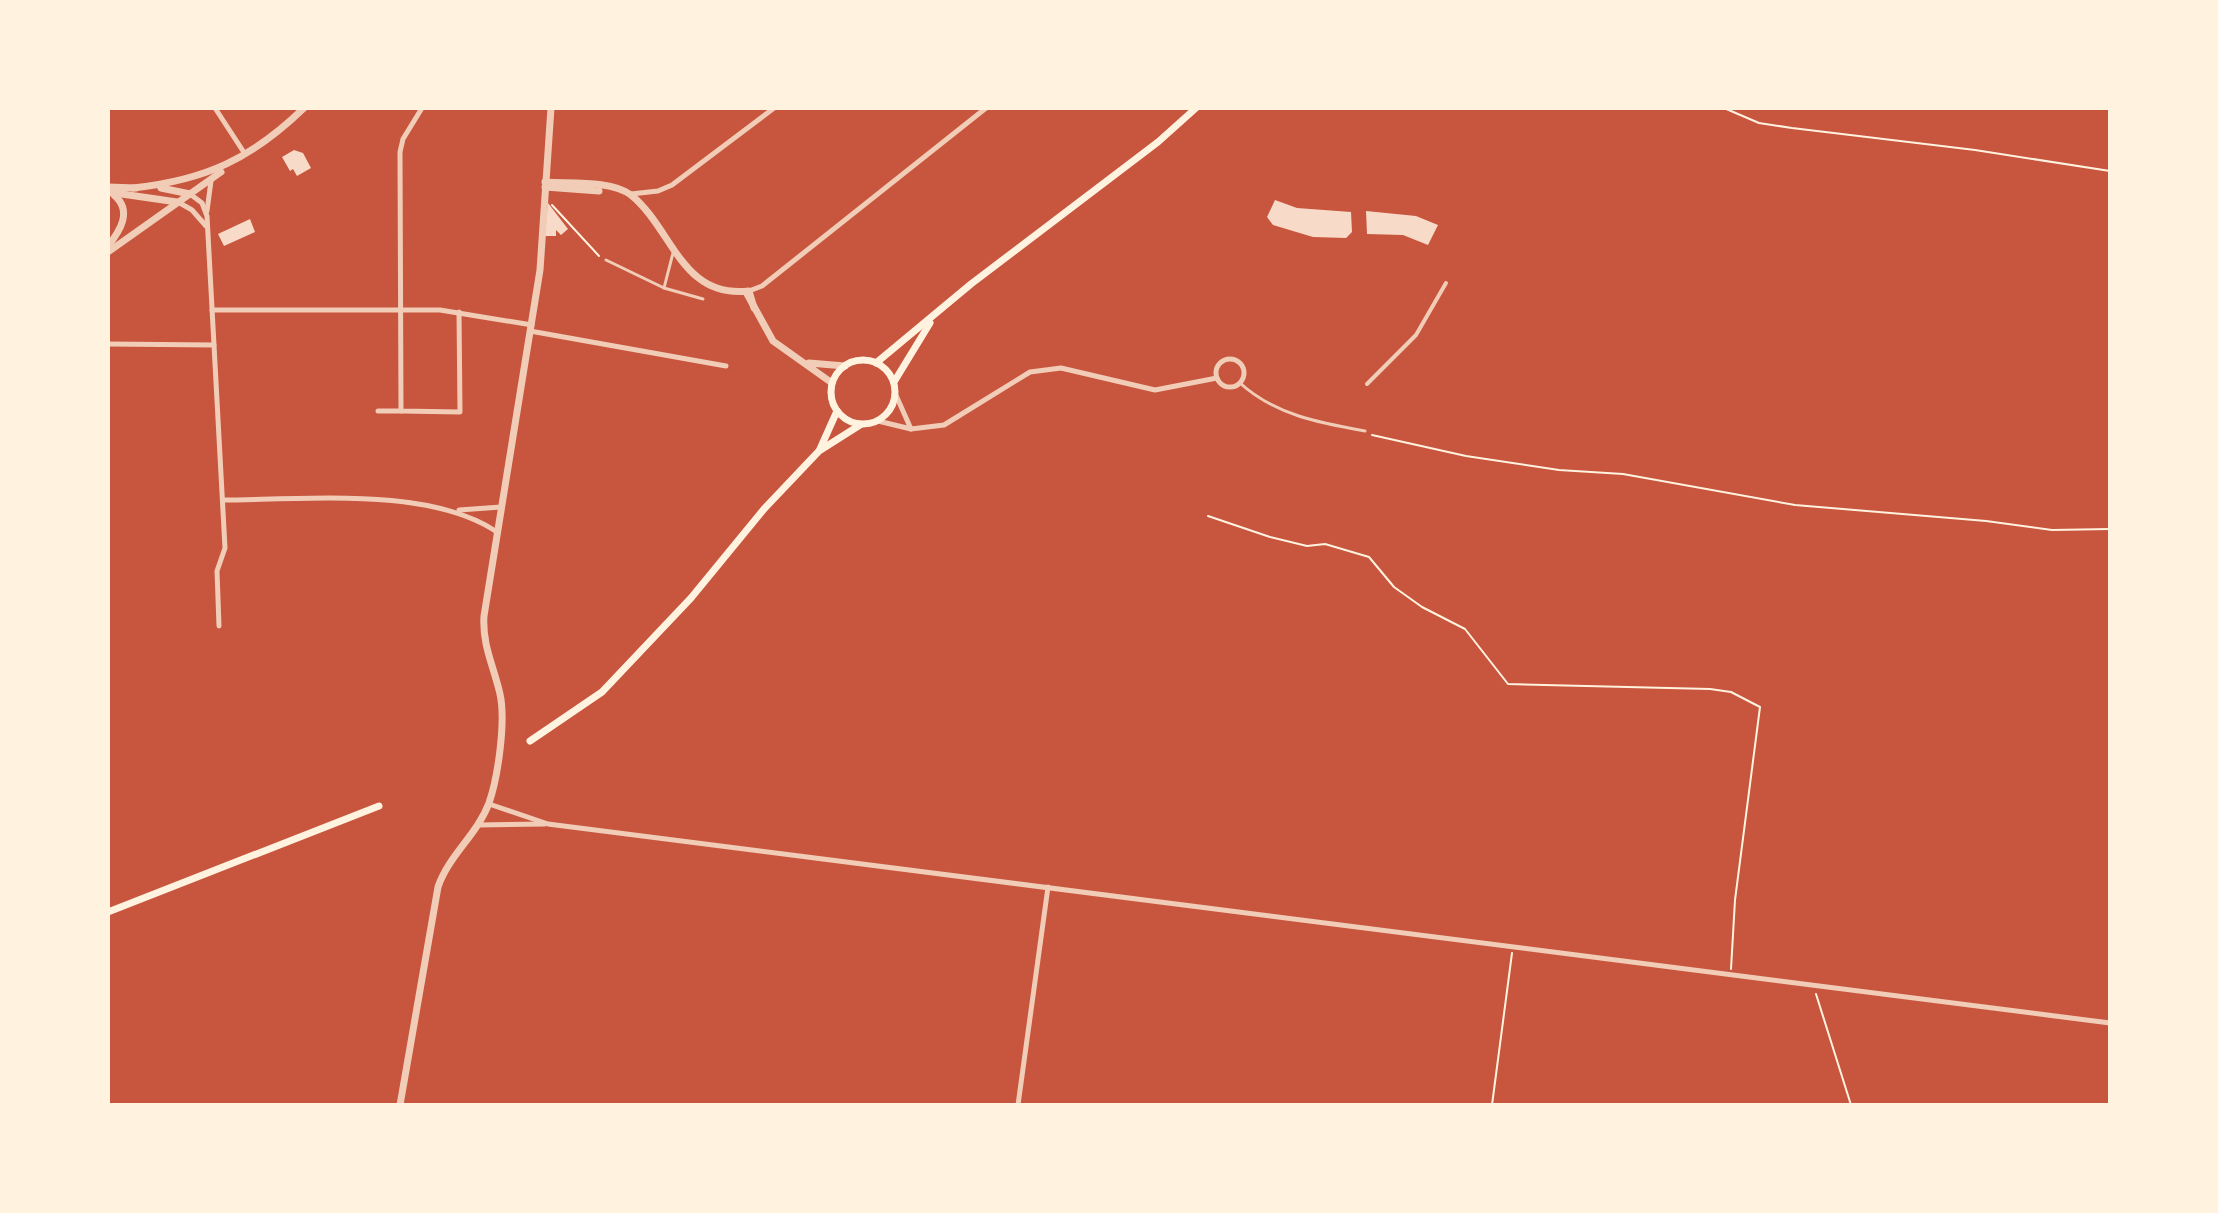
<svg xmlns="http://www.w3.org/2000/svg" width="2218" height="1213" font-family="'Sofia Sans Condensed',sans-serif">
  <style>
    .building { fill: #f7dbc8 }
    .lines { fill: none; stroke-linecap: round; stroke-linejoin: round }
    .path { stroke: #fff3e0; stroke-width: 2 }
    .service { stroke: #f1ccb7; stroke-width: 3 }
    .pedestrian { stroke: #f1ccb7; stroke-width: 4 }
    .minor { stroke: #f1ccb7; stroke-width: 5 }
    .tertiary { stroke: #f1ccb7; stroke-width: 7 }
    .secondary { stroke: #fff3e0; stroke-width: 7 }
  </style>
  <rect width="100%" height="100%" fill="#c8553d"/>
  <!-- building -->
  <g class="building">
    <polygon points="294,150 303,153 311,168 297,176 293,169 290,171 282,157"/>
    <polygon points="1275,200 1297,208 1351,212 1352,232 1346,238 1313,237 1273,225 1267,217"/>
    <polygon points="548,203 568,229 561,235 556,230 556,236 544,236"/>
    <polygon points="1366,211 1416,216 1438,225 1428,245 1403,235 1367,234"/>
    <polygon points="250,219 255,232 224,246 218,234"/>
  </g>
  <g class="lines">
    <!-- path -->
    <g class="path">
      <polyline points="1724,108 1759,123 1792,128 1975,150 2110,171"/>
      <polyline points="552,205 599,256"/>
      <polyline points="1372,435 1466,456 1559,470 1623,474 1795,505 1986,521 2052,530 2110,529"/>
      <polyline points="1208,516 1270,537 1307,546 1325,544 1369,557 1394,587 1422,607 1465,629 1508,684 1710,689 1731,692 1760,707 1735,900 1731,969"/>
      <polyline points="1816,994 1851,1105"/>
      <polyline points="1492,1105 1512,953"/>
    </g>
    <!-- service -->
    <g class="service">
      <polyline points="606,260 664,288 703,299"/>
      <polyline points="664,288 673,253"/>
      <path d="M 1240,383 C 1275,415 1320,423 1365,431"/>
    </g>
    <!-- pedestrian -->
    <polyline class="pedestrian" points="1367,384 1416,335 1446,283"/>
    <!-- minor -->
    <g class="minor">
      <polyline points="215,108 245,154"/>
      <polyline points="422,108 403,139 400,152 401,411 460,412 459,312"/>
      <polyline points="190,194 202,203 207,216 225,548 217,571 219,626"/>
      <polyline points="631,194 658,191 672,185 774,108"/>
      <polyline points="178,202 192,210 206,226"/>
      <polyline points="207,211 211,181"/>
      <polyline points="749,291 762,286 986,108"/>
      <polyline points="212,310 440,310 532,325"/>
      <polyline points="530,331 726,366"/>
      <polyline points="108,344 214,345"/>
      <circle cx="1230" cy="373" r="14"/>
      <polyline points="378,411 401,411"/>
      <polyline points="878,421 911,429 895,393"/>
      <polyline points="911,429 944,425 1030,372 1061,368 1155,390 1217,378"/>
      <path d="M 223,500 C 304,500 429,486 497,532"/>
      <polyline points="459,510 501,507"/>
      <polyline points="489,804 548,824 2110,1023"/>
      <polyline points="478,825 545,824"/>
      <polyline points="1018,1105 1048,887"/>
    </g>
    <!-- tertiary -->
    <g class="tertiary">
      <path d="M 545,182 C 569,184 611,180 631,195 C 673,229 681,299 749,291 L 754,308"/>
      <polyline points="108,187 136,188"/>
      <polyline points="545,187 599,191"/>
      <path d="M 133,188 C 206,180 251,159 304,108"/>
      <polyline points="161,188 190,194"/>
      <polyline points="108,192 177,202"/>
      <path d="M 108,246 C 120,231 133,211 114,195"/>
      <polyline points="108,252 221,172"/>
      <polyline points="746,292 773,341 832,383"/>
      <polyline points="809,363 845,366"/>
      <path d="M 400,1105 L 438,887 C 449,855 477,835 489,803 C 498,777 506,721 500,694 C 494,667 482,645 484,616 L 540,270 L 551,108"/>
    </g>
    <!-- secondary -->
    <g class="secondary">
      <circle cx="863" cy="392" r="32"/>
      <polyline points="876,363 971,284 1158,142 1196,108"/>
      <polyline points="894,382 930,323"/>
      <polyline points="820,449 837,411"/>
      <polyline points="530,741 602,692 691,598 764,509 819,451 860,425"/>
      <polyline points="108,912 379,806"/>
    </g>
  </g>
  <!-- border -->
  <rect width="2218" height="1213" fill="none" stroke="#fff3e0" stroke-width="220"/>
</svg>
